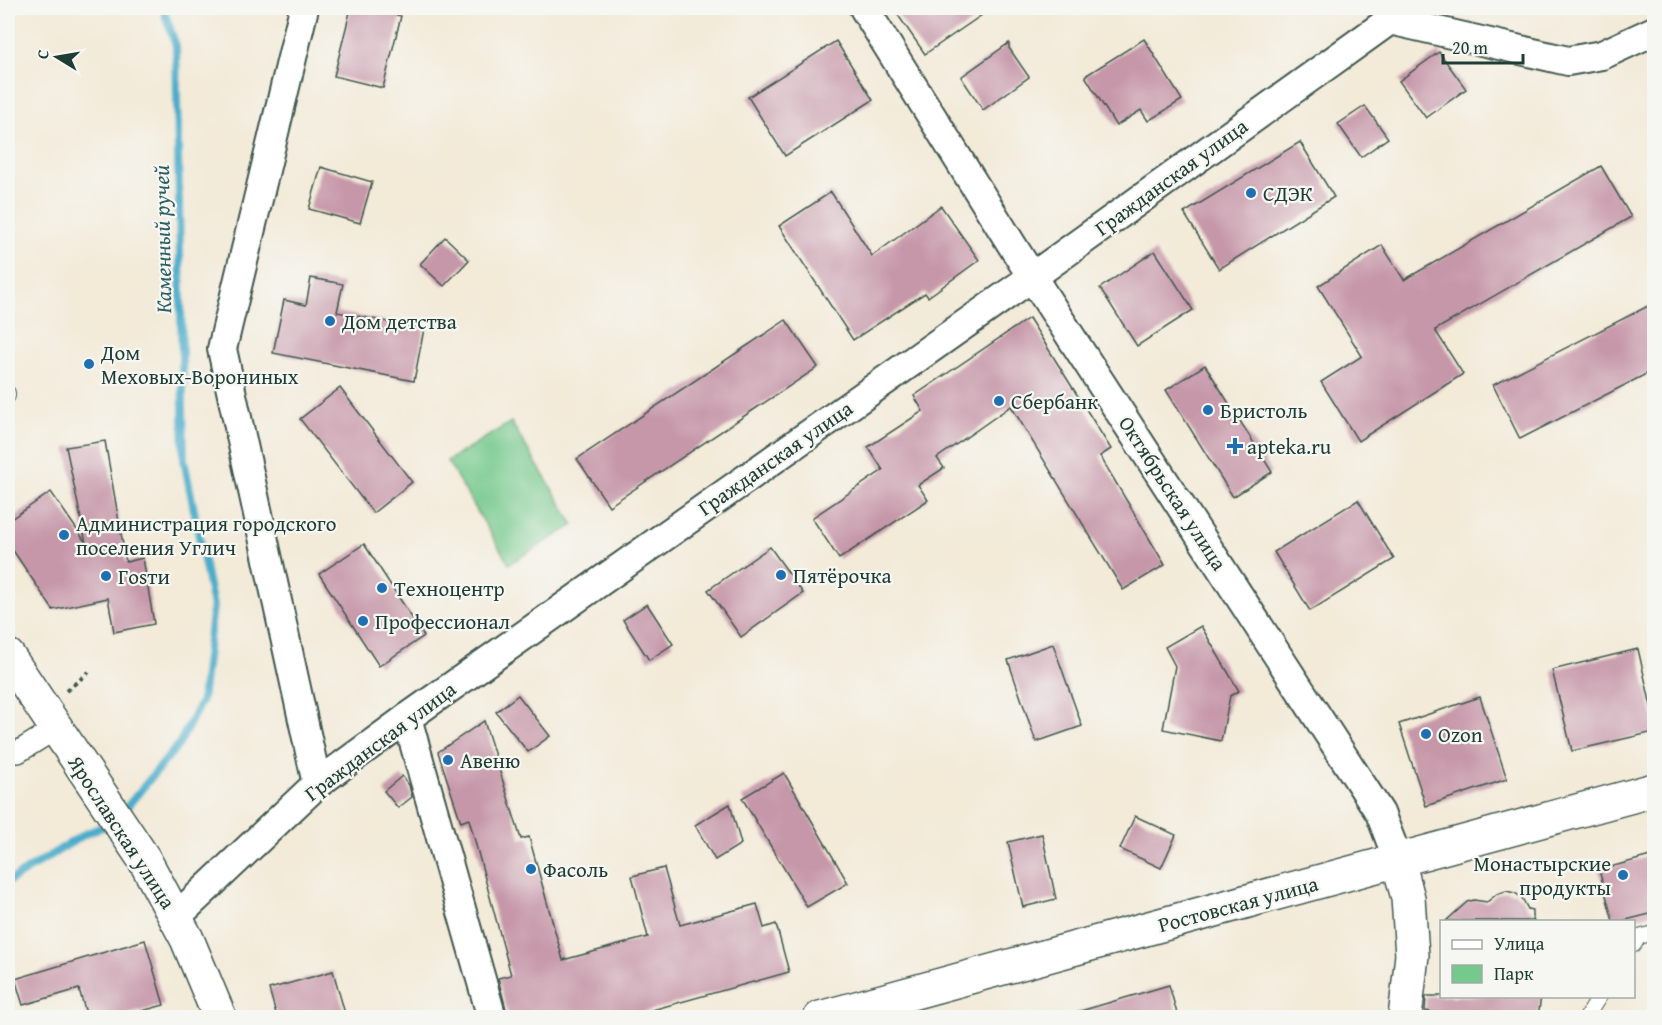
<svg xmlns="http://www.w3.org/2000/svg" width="1662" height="1025" font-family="'Gentium Book Plus',serif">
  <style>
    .green { fill: #76c98c; stroke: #4a8360; stroke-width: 1.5 }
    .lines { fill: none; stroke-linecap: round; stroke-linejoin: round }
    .stream { stroke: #4badca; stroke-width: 8 }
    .building { fill: #c697a9 }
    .service-casing { stroke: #3f574d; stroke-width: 16 }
    .pedestrian-casing { stroke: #3f574d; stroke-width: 24 }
    .minor-casing { stroke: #3f574d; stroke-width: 32 }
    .secondary-casing { stroke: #3f574d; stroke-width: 36 }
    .primary-casing { stroke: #3f574d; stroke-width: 36 }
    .path { stroke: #3f574d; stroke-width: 4; stroke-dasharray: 4.5 4.5; stroke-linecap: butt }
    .service { stroke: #fff; stroke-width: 14 }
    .pedestrian { stroke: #fff; stroke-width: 21 }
    .minor { stroke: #fff; stroke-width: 28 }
    .secondary { stroke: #fff; stroke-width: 33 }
    .primary { stroke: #fff; stroke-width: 33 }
    .poi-dot { fill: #1f6fb2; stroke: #f6f6f2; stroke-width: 2 }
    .labels { text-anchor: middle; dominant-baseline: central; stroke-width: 4.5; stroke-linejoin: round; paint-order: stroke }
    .street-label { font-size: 21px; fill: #1f3d34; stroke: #f6f6f2 }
    .poi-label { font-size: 21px; fill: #1f3d34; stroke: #f6f6f2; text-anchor: start }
    .water-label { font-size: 22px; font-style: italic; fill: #2c5f61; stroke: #f6f6f2 }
  </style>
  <rect width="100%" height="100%" fill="#f6f6f2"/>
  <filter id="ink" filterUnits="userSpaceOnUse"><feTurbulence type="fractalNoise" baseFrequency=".0167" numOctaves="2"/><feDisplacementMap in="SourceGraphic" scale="12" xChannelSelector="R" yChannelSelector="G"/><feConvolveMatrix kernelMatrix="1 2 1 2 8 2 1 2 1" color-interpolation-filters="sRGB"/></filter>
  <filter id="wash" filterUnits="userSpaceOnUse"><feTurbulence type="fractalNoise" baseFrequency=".008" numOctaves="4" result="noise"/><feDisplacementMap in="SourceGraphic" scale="24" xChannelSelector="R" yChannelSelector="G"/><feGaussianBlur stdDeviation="1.35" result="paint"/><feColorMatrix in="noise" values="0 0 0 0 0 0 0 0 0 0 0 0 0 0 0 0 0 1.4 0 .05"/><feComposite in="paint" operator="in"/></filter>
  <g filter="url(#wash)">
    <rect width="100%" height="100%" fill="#f3ead8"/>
    <!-- green -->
    <polygon class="green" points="511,422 574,525 509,564 447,461"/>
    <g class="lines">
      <!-- stream -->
      <g class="stream">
        <polyline points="121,814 179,744 202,700 213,606 184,460 176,46 163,8"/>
        <polyline points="8,879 11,880 85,834 112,823"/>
      </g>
    </g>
    <g id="blocks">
      <!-- building -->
      <g class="building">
        <polygon points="351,8 366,8 401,16 383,88 334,76"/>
        <polygon points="893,8 992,8 925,54"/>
        <polygon points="1144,39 1182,100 1148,121 1141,110 1116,126 1085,76"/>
        <polygon points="836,41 873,100 785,156 748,97"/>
        <polygon points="1009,43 1009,48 1029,77 983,110 961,77"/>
        <polygon points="1439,52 1466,89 1426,118 1399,81"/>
        <polygon points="1365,106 1388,138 1361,157 1338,124"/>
        <polygon points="1300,142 1334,197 1219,269 1184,213"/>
        <polygon points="1601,166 1631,217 1435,330 1463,374 1358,441 1321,382 1362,356 1318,286 1382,245 1404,280"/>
        <polygon points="321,167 372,182 360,223 309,209"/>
        <polygon points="831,192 872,256 941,206 979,260 928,297 925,293 853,340 779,226"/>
        <polygon points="445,237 469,260 444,286 420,264"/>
        <polygon points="1155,251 1193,310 1137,346 1100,288"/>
        <polygon points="311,278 343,284 337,312 424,329 414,381 273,353 284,300 306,305"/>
        <polygon points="1654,303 1654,370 1520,439 1493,385"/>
        <polygon points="1029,318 1111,449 1100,456 1165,565 1123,590 1011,406 937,458 944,468 918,485 928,500 839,559 812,518 883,470 868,447 923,411 914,396"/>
        <polygon points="786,320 818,367 609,506 577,459"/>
        <polygon points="1205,365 1272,472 1233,497 1166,390"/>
        <polygon points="340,388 412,482 373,513 300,419"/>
        <polygon points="105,441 126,562 143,558 154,624 114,632 108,598 53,610 8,543 8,521 51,492 86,543 66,447"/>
        <polygon points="1358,500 1394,559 1310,611 1274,552"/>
        <polygon points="364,544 424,636 379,666 319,574"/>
        <polygon points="770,547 803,593 741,637 708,590"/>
        <polygon points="647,604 673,644 649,660 623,620"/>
        <polygon points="1201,626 1239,691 1230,696 1221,741 1163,729 1175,666 1165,647"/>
        <polygon points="1053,644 1082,726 1036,742 1008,660"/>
        <polygon points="1638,649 1654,719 1654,732 1572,751 1552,670"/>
        <polygon points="518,695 550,736 528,752 496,712"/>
        <polygon points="1480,697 1507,779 1426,806 1399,724"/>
        <polygon points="484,721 521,839 529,837 563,960 648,937 632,876 664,868 680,925 757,904 764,928 776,924 789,972 627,1017 508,1017 498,978 511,975 469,819 461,822 438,752"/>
        <polygon points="784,773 848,883 807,907 742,798"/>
        <polygon points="402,776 409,785 412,797 398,808 384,791"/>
        <polygon points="730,804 741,844 715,860 695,825"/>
        <polygon points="1135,816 1176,835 1161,868 1120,849"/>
        <polygon points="1042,834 1056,899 1023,907 1008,842"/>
        <polygon points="1654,855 1654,913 1622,921 1613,921 1599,870"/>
        <polygon points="1506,891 1515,893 1522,898 1528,909 1532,910 1532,916 1534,921 1446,921 1467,902 1474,900 1487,902 1497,894"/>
        <polygon points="145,940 164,1005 120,1017 87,1017 79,989 23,1005 15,979"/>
        <polygon points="333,971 346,1017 277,1017 269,989"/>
        <polygon points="1169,985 1178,1017 1078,1017 1077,1012"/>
        <polygon points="1426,996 1541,996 1538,1017 1467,1017 1425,1011"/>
      </g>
    </g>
  </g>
  <g filter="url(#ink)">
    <use href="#blocks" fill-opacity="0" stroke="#3f574d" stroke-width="1.5"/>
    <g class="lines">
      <defs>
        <g id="service">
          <polyline points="8,393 8,396"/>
          <polyline points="1634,945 1639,937 1654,933"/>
          <polyline points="1586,1018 1600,996"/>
        </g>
        <polyline id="pedestrian" points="8,751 18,752 55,729"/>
        <g id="minor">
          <polyline points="304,8 222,349 317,784"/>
          <polyline points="864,8 1032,277 1380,813 1398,860"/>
          <polyline points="1390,20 1568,61 1602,55 1654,31"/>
          <polyline points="407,718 492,1018"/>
          <polyline points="176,917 317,784 407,718 1032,277 1390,20 1396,8"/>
        </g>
        <polyline id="secondary" points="1398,860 1408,898 1412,955 1405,1018"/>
        <g id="primary">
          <polyline points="8,656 144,859 187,939 220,1018"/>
          <polyline points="820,1018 1654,790"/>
        </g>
      </defs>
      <!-- service casing -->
      <use href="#service" class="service-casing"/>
      <!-- pedestrian casing -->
      <use href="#pedestrian" class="pedestrian-casing"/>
      <!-- minor casing -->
      <use href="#minor" class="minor-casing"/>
      <!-- secondary casing -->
      <use href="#secondary" class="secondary-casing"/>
      <!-- primary casing -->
      <use href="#primary" class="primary-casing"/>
      <!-- path -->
      <polyline class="path" points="66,691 89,672"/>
      <!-- service -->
      <use href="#service" class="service"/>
      <!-- pedestrian -->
      <use href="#pedestrian" class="pedestrian"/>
      <!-- minor -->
      <use href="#minor" class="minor"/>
      <!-- secondary -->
      <use href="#secondary" class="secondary"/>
      <!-- primary -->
      <use href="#primary" class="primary"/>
    </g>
  </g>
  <!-- markers -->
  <g class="poi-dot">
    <circle cx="1251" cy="193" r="6"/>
    <circle cx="330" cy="321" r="6"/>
    <circle cx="89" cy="364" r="6"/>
    <circle cx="999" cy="401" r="6"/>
    <circle cx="1208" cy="410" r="6"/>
    <path d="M1232 437h6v6h6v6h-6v6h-6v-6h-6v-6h6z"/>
    <circle cx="64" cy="535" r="6"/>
    <circle cx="781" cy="575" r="6"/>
    <circle cx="106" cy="576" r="6"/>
    <circle cx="382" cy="588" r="6"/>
    <circle cx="363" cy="621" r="6"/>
    <circle cx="1426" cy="734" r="6"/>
    <circle cx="448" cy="760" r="6"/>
    <circle cx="531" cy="869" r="6"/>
    <circle cx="1623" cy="875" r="6"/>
  </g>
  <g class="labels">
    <!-- street labels -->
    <g class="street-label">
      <text transform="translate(1171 177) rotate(-36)">Гражданская улица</text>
      <text transform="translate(775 458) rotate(-35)">Гражданская улица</text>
      <text transform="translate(1173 493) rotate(57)">Октябрьская улица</text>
      <text transform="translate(380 741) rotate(-37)">Гражданская улица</text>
      <text transform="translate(122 832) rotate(57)">Ярославская улица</text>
      <text transform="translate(1238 904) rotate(-15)">Ростовская улица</text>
    </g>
    <!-- poi labels -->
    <g class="poi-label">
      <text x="1263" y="193">СДЭК</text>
      <text x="342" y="321">Дом детства</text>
      <text x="101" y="352">Дом<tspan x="101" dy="24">Меховых-Ворониных</tspan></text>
      <text x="1011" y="401">Сбербанк</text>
      <text x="1220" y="410">Бристоль</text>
      <text x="1247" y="446">apteka.ru</text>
      <text x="76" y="523">Администрация городского<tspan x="76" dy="24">поселения Углич</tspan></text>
      <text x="793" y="575">Пятёрочка</text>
      <text x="118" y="576">Гоsти</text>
      <text x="394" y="588">Техноцентр</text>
      <text x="375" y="621">Профессионал</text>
      <text x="1438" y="734">Ozon</text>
      <text x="460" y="760">Авеню</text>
      <text x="1611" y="863" text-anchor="end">Монастырские<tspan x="1611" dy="24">продукты</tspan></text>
      <text x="543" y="869">Фасоль</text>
    </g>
    <!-- water labels -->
    <g class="water-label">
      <text transform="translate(162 239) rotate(-91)">Каменный ручей</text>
    </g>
  </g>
  <!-- margin -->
  <rect width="1662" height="1025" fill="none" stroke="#f6f6f2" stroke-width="30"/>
  <!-- legend -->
  <rect x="1440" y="920" width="195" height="78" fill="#f6f6f2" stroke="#a0aca6" stroke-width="1.5"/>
  <rect x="1452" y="940" width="30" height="9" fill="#ffffff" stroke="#a0aca6" stroke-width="1.5"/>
  <text x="1494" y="950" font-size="18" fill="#1f3d34">Улица</text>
  <rect x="1452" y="965" width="30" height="18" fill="#76c98c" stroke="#a0aca6" stroke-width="1.5"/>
  <text x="1494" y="980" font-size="18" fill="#1f3d34">Парк</text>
  <!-- north arrow -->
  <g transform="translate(57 57) rotate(281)" stroke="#f6f6f2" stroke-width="4.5" paint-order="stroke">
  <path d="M0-4.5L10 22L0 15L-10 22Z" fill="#1f3d34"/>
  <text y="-9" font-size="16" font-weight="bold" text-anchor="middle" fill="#1f3d34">С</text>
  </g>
  <!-- scale -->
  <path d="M1443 54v9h80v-9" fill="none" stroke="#1f3d34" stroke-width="3"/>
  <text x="1452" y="54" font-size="18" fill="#1f3d34" stroke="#f6f6f2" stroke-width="4.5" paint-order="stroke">20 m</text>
</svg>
